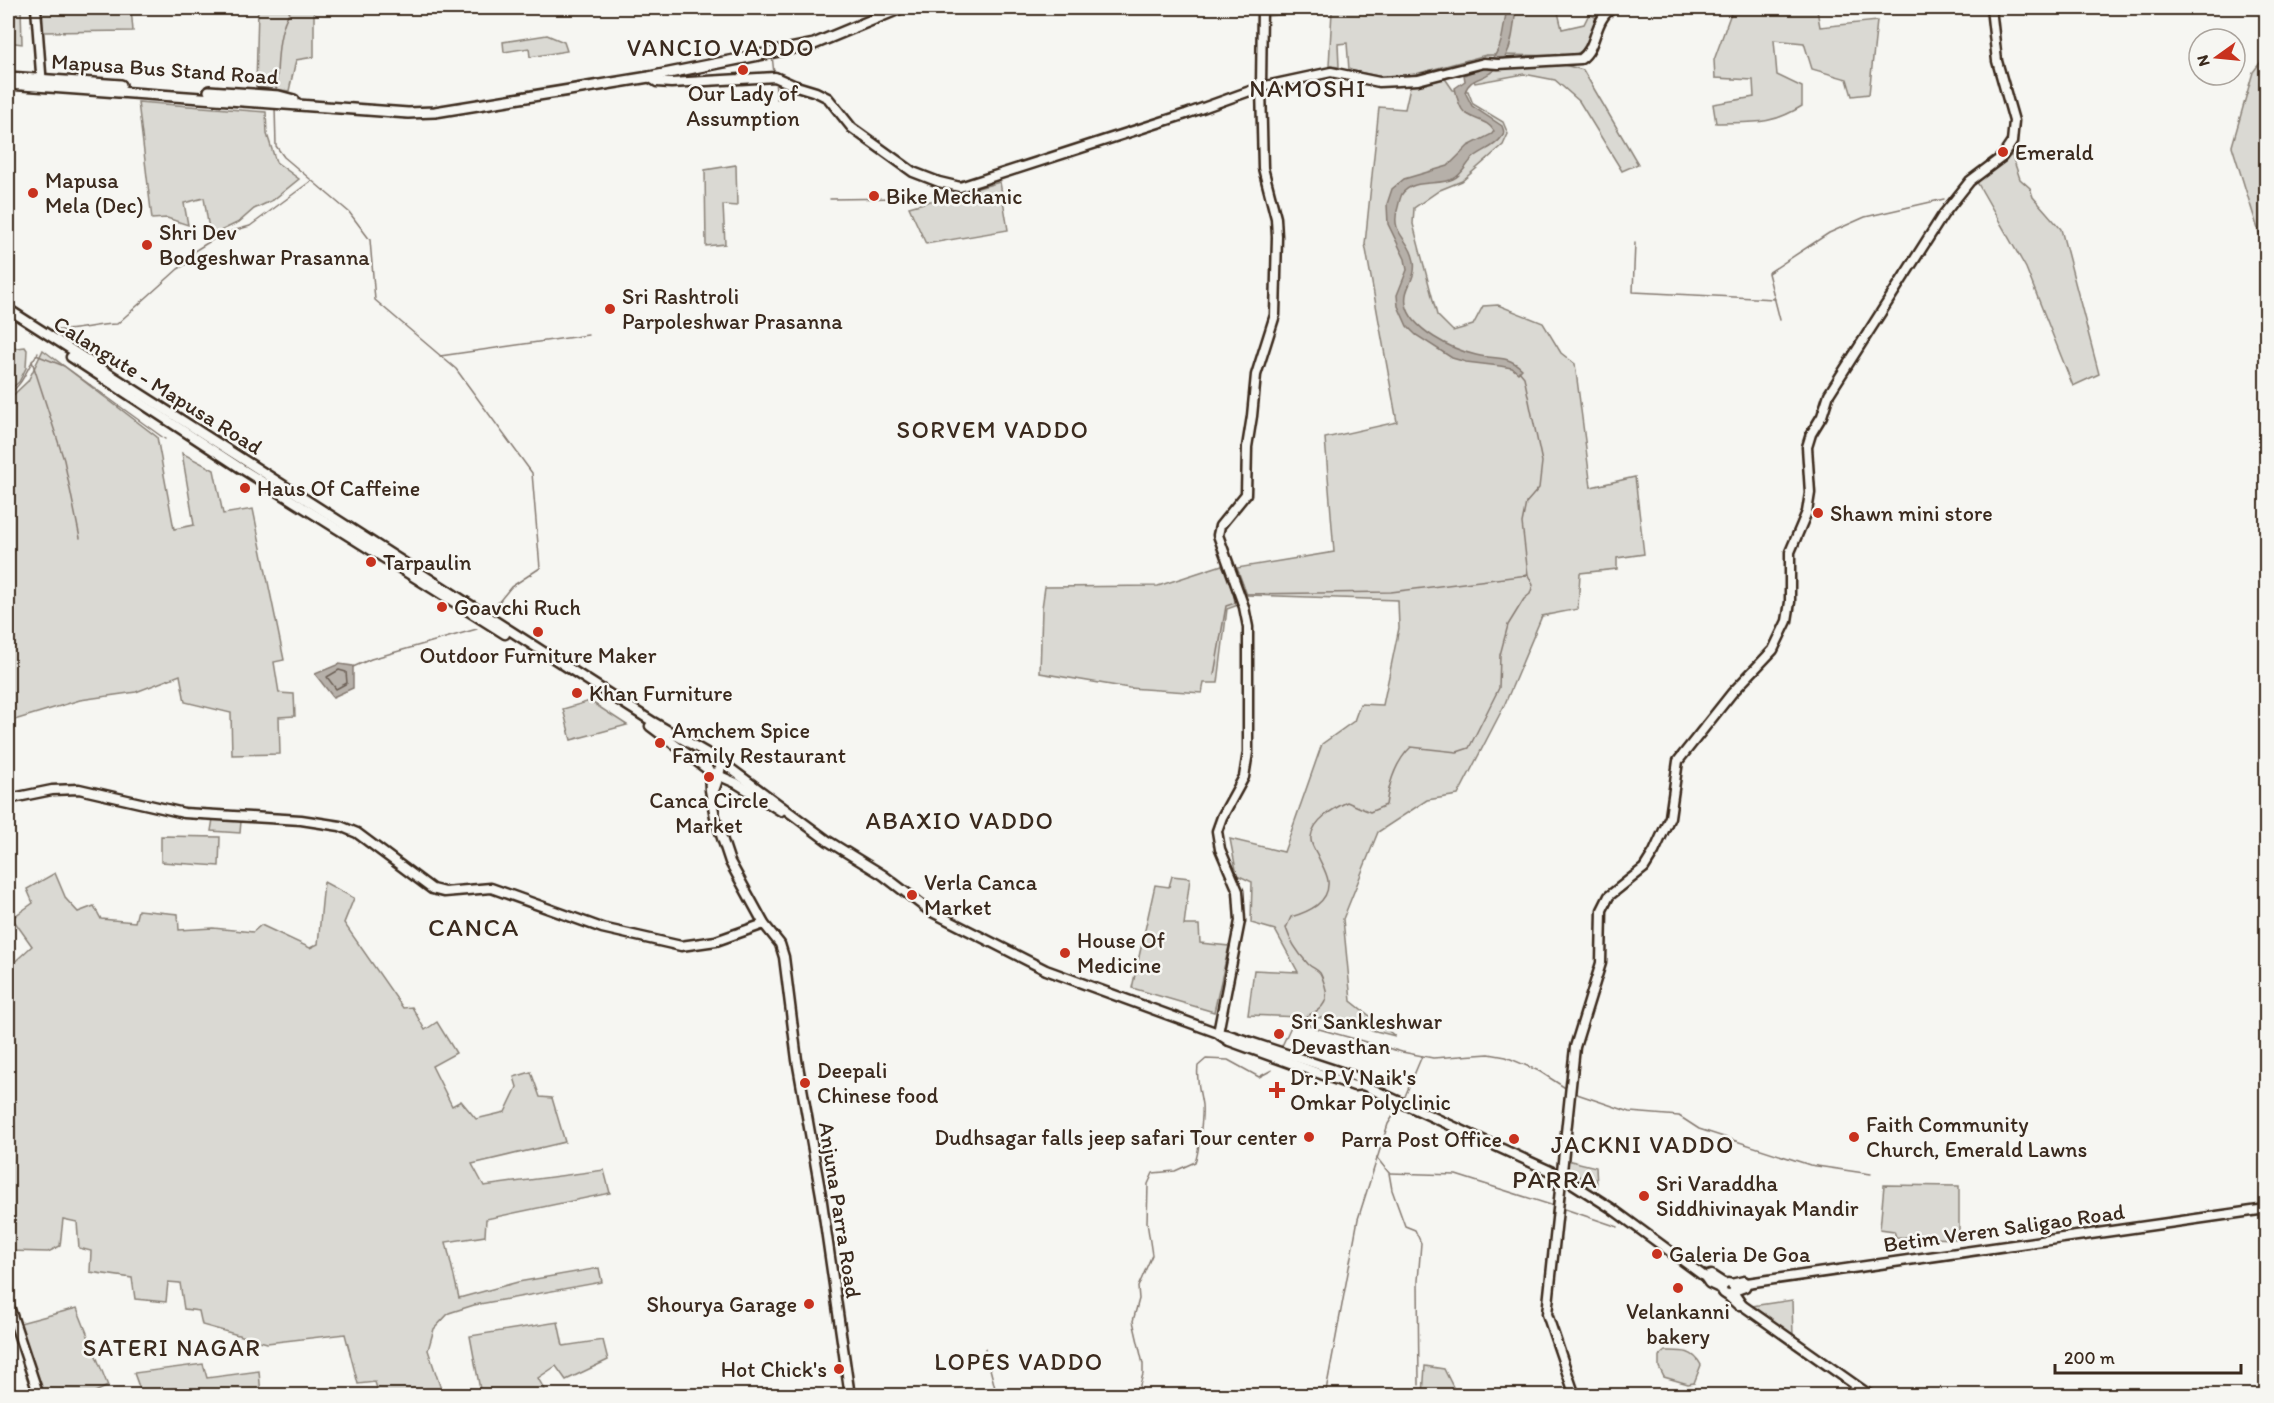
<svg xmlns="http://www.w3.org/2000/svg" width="2274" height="1403" font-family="Itim,sans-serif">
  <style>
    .green { fill: #dad9d3; stroke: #8a8278; stroke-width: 1.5 }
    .water { fill: #b6b0a9; stroke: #857a71; stroke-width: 1.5 }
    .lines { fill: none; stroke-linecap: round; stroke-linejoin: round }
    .shore { stroke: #6c6056; stroke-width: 1.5 }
    .stream { stroke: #857a71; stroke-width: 1.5 }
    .secondary-casing { stroke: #3b2a1e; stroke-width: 13 }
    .primary-casing { stroke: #3b2a1e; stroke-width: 14 }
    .secondary { stroke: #f6f6f2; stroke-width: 8 }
    .primary { stroke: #f6f6f2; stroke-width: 9 }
    .poi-dot { fill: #c8321e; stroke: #f6f6f2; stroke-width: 2 }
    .labels { text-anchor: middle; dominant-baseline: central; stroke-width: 5; stroke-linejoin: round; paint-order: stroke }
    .street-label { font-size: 22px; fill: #3b2a1e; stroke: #f6f6f2 }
    .poi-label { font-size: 22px; fill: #3b2a1e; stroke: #f6f6f2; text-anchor: start }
    .neighbourhood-label { font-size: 24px; letter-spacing: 1.5px; fill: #3b2a1e; stroke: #f6f6f2 }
    .quarter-label { font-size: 26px; letter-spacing: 1.5px; fill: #3b2a1e; stroke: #f6f6f2 }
  </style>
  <rect width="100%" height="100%" fill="#f6f6f2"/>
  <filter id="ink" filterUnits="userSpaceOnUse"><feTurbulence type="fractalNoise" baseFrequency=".0167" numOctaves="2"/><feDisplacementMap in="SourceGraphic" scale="12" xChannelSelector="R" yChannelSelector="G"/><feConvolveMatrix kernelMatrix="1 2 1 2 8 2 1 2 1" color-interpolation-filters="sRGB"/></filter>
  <g filter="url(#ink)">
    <!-- green -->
    <g class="green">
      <polygon points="8,8 21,8 22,44 8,42"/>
      <polygon points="41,8 131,8 133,31 42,32"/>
      <polygon points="258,8 314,8 314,57 296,60 289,91 256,87"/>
      <path d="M 1267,8 L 1557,8 L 1562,29 L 1584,24 L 1589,14 L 1597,18 C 1592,34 1588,52 1571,56 L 1486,55 L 1412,75 L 1382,77 L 1349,70 L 1347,43 L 1338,44 L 1339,67 L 1329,66 L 1332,11 L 1267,16 Z"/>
      <path d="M 1757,8 L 1788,8 L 1790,11 L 1817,10 L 1820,27 L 1877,21 L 1869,94 L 1852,96 L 1847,79 L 1812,69 L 1804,43 L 1774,40 L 1777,75 L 1802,87 L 1802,106 C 1770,126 1752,122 1716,123 L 1713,104 L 1754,97 L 1753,80 L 1715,78 L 1714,60 L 1731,13 L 1756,11 Z"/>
      <polygon points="547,35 564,42 567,51 530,57 529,48 504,52 503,42"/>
      <polygon points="2266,55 2266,255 2232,146 2253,72"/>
      <polygon points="1557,63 1583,70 1638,164 1622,171 1579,101 1555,80 1524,74 1475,83 1470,72"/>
      <polygon points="1444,77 1453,90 1468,91 1473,104 1503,122 1508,134 1503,145 1462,181 1440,190 1414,208 1413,224 1437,315 1453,331 1473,325 1483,306 1498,305 1543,323 1561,353 1575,364 1591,487 1635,477 1644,554 1617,558 1617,569 1580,573 1578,609 1542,616 1504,706 1458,795 1427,800 1378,832 1343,919 1351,1001 1395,1036 1325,1018 1248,1015 1254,970 1298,972 1275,930 1251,923 1252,882 1237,875 1230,839 1284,852 1322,744 1354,721 1360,704 1383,705 1399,628 1398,600 1247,595 1237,568 1334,552 1325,438 1397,422 1365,244 1379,107 1405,109 1411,82"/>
      <polygon points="138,102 266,112 267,134 276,162 299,179 273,200 254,209 239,222 210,236 204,198 184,203 188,225 167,218 152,219"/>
      <polygon points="2012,155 2020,179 2030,188 2033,197 2061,229 2099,374 2073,386 2026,268 1977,182"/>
      <polygon points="736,165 737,206 723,205 725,244 706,246 705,170"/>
      <polygon points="1000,182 1008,230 926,244 909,207"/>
      <polygon points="25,347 27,350 26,368 19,382 8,391 8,349"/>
      <polygon points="43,350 157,437 174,529 194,525 182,453 214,470 223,514 253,509 284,660 274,662 279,693 294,694 295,716 279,717 280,754 232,755 231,713 185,702 180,675 136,692 80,700 8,722 8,398 11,397 28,381"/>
      <polygon points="1222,565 1233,585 1238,605 1227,609 1218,683 1204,683 1202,693 1129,688 1040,673 1042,608 1045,587 1158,586"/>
      <polygon points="590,701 627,725 571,740 563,709"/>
      <polygon points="213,819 241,821 240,833 211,831"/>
      <polygon points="161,836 220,837 219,866 161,862"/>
      <polygon points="55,873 66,899 78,912 94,906 101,919 135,922 138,910 178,914 179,930 213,928 253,932 261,925 310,948 318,944 324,882 354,898 344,923 403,1008 412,1007 425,1030 437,1022 456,1053 432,1066 452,1106 461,1101 476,1119 505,1112 517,1087 514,1077 531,1072 540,1097 552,1098 565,1142 472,1164 484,1186 604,1170 610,1193 486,1219 485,1236 446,1242 459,1298 518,1282 599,1268 602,1282 474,1305 449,1313 434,1329 428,1350 443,1395 379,1395 375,1382 358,1384 345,1334 267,1343 202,1325 199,1311 184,1309 180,1283 168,1282 166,1302 135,1299 132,1278 90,1272 91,1251 79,1248 77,1222 63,1219 60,1246 48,1252 8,1251 8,968 32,946 12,918 33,903 27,889"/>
      <polygon points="1172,876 1190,878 1184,925 1199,925 1200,943 1229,946 1214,1012 1132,988 1155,885 1169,887"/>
      <polygon points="1567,1160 1596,1167 1597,1187 1567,1169"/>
      <polygon points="1884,1185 1959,1186 1959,1239 1896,1237 1894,1231 1880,1229"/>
      <polygon points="1792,1300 1793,1337 1752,1306"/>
      <polygon points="77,1308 108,1386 95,1392 97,1395 44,1395 20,1323"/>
      <polygon points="558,1322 563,1346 603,1340 608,1360 566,1380 556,1366 538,1378 547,1394 543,1395 481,1395 470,1336"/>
      <path d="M 1665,1351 C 1680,1351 1693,1349 1701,1365 L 1694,1383 L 1688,1384 L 1664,1377 L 1659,1367 L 1659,1356 Z"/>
      <polygon points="203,1364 207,1378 259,1371 261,1395 142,1395 134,1373"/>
      <polygon points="1425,1366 1444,1369 1457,1395 1423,1395"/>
    </g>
    <!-- water -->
    <g class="water">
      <path d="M 1507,8 L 1516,8 C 1513,31 1513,59 1490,73 C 1480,80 1469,79 1465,92 L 1472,106 L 1502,126 C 1504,131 1505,134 1501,138 C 1494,148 1480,151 1472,159 C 1466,165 1461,176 1453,179 C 1438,186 1413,178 1402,194 C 1400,198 1399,203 1398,207 C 1389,235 1410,237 1414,261 C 1417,280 1403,287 1406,304 C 1410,329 1453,350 1476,355 C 1495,360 1506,354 1522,369 L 1518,373 L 1512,368 L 1500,366 L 1466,362 L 1452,358 L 1416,335 L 1407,326 L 1398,306 L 1397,295 L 1407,270 L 1405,259 L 1388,224 L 1387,204 L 1392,189 L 1404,179 L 1448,166 L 1468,146 L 1492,134 L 1494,131 C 1488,120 1473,120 1464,112 C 1458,106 1457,96 1455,88 L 1465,81 L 1464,75 C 1504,60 1500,46 1507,8 Z"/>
      <polygon points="339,664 353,666 353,688 333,697 315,674"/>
    </g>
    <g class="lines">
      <!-- shore -->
      <polygon class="shore" points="339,670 346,672 347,683 336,689 327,677"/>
      <!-- stream -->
      <g class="stream">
        <polyline points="772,55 774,74"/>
        <polyline points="775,82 777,99"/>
        <path d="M 276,93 C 278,66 276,30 292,8"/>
        <polyline points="275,107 276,146 284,157 349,212 370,240 375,300 456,369 532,473 540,568 511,587 493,609"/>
        <polyline points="830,199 903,198"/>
        <polyline points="1635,243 1633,292 1775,299"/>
        <polyline points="1780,320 1768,273 1829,233 1865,217 1944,199"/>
        <path d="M 52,330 C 74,332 95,324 117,324 L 178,269 L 188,263 L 196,250 L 222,234 L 250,226 L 311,181"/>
        <polyline points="36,355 64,366 165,439"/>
        <polyline points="440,356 588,335"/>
        <polyline points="32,361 64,460 80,538"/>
        <path d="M 8,395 C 24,384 26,368 38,353"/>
        <polyline points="1243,594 1391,592 1528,575"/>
        <polyline points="353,667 371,659 477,629"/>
        <polyline points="1214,675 1226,606 1235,603 1234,596 1236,595"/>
        <path d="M 1294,1019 C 1311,1016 1332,1008 1325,986 C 1324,983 1322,976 1320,973 C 1317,969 1312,968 1308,964 C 1299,954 1290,941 1286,928 L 1291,917 C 1308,912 1330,903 1328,881 C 1327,872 1320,862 1317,854 C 1314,849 1310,843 1311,837 C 1313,820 1333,809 1347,802 L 1370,812 L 1386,805 C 1389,783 1395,762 1411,747 L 1457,752 L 1469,748 L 1499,688 L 1500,655 L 1508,625 L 1524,599 L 1530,594 L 1533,585 L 1528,575 L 1522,523 L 1526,503 L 1539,488 L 1542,462 L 1524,377 L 1519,371"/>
        <polyline points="1295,1019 1319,1029 1402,1052 1433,1058 1489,1054 1506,1057 1539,1071 1567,1089"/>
        <polyline points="1281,1048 1294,1020"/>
        <polyline points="1574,1093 1630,1112 1679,1116 1699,1129 1810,1165 1871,1174"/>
        <polyline points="1403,1101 1422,1056"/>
        <polyline points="1377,1158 1389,1173 1392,1190 1405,1226 1415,1230 1421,1243 1418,1281 1419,1385"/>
        <polyline points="1390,1173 1456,1175 1554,1206"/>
        <polyline points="1562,1208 1618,1227"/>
        <polyline points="985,1349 997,1396"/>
        <path d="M 1137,1396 L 1143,1374 L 1143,1364 L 1133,1321 L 1139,1299 L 1138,1287 L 1152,1255 L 1147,1222 L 1148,1184 L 1153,1173 L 1175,1171 L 1195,1162 C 1199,1153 1203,1116 1202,1105 C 1200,1091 1196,1080 1198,1066 L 1206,1059 L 1228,1060 L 1259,1077 L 1272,1070"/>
        <polyline points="1325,1396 1358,1219 1388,1124 1400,1105"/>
      </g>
      <defs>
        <g id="secondary">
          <polyline points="36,8 42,86"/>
          <path d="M 649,77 L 657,82 L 671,83 L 775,77 L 793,85 L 816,92 L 828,98 L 852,128 L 913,172 L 939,182 L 960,187 L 1186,114 L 1261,87 L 1331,72 L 1379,82 L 1418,80 L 1484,63 L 1498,64 L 1581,59 C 1598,47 1593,19 1613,8"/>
          <polyline points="8,309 653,722 717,759"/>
          <polyline points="71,357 239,467 505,634"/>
          <polyline points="650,726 707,769"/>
          <polyline points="719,760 828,841 883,875 930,911 1046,970 1218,1033 1229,1035 1356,1077 1363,1085 1561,1176 1611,1208 1705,1277"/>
          <polyline points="709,771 710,790 715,817 730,862 764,924 780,944 784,957 797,1060 821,1195 850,1396"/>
          <polyline points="713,773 736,783 781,811"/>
          <path d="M 713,794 C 716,782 727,765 714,758 L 707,763 L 707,769 L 710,772 L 716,773 L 720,770"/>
          <polyline points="8,799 52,790 79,789 184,813 301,820 340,826 357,833 432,889 444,892 491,888 602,928 681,946 716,941 764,924"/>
          <polyline points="1218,1033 1240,921 1238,891 1220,849 1217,831 1222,817 1244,777 1248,752 1248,627 1244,607 1218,535 1220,526 1246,494 1247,447 1252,416 1256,375 1275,315 1277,237 1276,218 1263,168 1261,87 1262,8"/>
          <polyline points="1220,1035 1229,1041 1354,1086 1363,1085"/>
          <circle cx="1728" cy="1289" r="6"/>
          <polyline points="1747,1283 2266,1209"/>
          <polyline points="1731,1284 1744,1281 1747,1283 1745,1287 1734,1291"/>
          <polyline points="1722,1289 1709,1283 1705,1277 1711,1275 1725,1284"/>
          <polyline points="1727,1295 1738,1305 1742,1305 1733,1292"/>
          <polyline points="8,1303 39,1396"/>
          <polyline points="1742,1305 1871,1396"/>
          <polyline points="1575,1396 1547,1314 1575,1047 1601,963 1602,910 1609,896 1644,868 1654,852 1670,817 1678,761 1732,693 1773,650 1787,621 1790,602 1790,552 1807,512 1810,493 1807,447 1811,434 1822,416 1829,394 1943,215 1970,181 2002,157 2012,142 2014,121 1997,61 1991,8"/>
        </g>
        <g id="primary">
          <polyline points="8,77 121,85"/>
          <polyline points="8,84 408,113 435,112 649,77 814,44 901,8"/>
          <polyline points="209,91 279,96 294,100"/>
        </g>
      </defs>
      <!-- secondary casing -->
      <use href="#secondary" class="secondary-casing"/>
      <!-- primary casing -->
      <use href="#primary" class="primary-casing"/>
      <!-- secondary -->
      <use href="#secondary" class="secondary"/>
      <!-- primary -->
      <use href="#primary" class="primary"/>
    </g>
  </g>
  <!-- markers -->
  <g class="poi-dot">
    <circle cx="743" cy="70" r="6"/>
    <circle cx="2003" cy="152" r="6"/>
    <circle cx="33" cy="193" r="6"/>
    <circle cx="874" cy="196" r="6"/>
    <circle cx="147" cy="245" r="6"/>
    <circle cx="610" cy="309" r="6"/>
    <circle cx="245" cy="488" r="6"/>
    <circle cx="1818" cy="513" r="6"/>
    <circle cx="371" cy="562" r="6"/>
    <circle cx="442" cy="607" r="6"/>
    <circle cx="538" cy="632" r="6"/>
    <circle cx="577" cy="693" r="6"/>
    <circle cx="660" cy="743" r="6"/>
    <circle cx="709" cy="777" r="6"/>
    <circle cx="912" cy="895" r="6"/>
    <circle cx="1065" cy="953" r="6"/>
    <circle cx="1279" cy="1034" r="6"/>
    <circle cx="805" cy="1083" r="6"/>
    <path d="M1274 1081h6v6h6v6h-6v6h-6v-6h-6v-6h6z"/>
    <circle cx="1309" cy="1137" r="6"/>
    <circle cx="1854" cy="1137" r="6"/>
    <circle cx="1514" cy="1139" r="6"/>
    <circle cx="1644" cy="1196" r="6"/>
    <circle cx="1657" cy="1254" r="6"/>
    <circle cx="1678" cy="1288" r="6"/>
    <circle cx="809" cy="1304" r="6"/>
    <circle cx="839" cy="1369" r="6"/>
  </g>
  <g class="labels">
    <!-- street labels -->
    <g class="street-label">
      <text transform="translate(165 69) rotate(4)">Mapusa Bus Stand Road</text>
      <text transform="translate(158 385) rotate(32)">Calangute - Mapusa Road</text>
      <text transform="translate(840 1210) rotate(81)">Anjuna Parra Road</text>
      <text transform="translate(2004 1228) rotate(-8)">Betim Veren Saligao Road</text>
    </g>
    <!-- poi labels -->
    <g class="poi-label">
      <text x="743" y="93" text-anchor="middle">Our Lady of<tspan x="743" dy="25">Assumption</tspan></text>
      <text x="2015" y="152">Emerald</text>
      <text x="45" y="180">Mapusa<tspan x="45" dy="25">Mela (Dec)</tspan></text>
      <text x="886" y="196">Bike Mechanic</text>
      <text x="159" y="232">Shri Dev<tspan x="159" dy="25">Bodgeshwar Prasanna</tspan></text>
      <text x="622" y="296">Sri Rashtroli<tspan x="622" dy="25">Parpoleshwar Prasanna</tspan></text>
      <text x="257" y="488">Haus Of Caffeine</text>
      <text x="1830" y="513">Shawn mini store</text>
      <text x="383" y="562">Tarpaulin</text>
      <text x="454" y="607">Goavchi Ruch</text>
      <text x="538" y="655" text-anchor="middle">Outdoor Furniture Maker</text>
      <text x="589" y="693">Khan Furniture</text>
      <text x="672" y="730">Amchem Spice<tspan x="672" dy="25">Family Restaurant</tspan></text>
      <text x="709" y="800" text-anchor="middle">Canca Circle<tspan x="709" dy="25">Market</tspan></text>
      <text x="924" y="882">Verla Canca<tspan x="924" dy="25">Market</tspan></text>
      <text x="1077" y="940">House Of<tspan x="1077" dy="25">Medicine</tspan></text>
      <text x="1291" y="1021">Sri Sankleshwar<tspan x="1291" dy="25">Devasthan</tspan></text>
      <text x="817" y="1070">Deepali<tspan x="817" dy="25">Chinese food</tspan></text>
      <text x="1290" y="1077">Dr. P V Naik's<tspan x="1290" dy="25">Omkar Polyclinic</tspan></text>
      <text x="1866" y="1124">Faith Community<tspan x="1866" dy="25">Church, Emerald Lawns</tspan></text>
      <text x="1297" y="1137" text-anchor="end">Dudhsagar falls jeep safari Tour center</text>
      <text x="1502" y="1139" text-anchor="end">Parra Post Office</text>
      <text x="1656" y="1183">Sri Varaddha<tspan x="1656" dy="25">Siddhivinayak Mandir</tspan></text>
      <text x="1669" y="1254">Galeria De Goa</text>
      <text x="797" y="1304" text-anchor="end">Shourya Garage</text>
      <text x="1678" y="1311" text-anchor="middle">Velankanni<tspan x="1678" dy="25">bakery</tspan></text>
      <text x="827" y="1369" text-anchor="end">Hot Chick's</text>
    </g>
    <!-- neighbourhood labels -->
    <g class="neighbourhood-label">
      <text x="721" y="47">VANCIO VADDO</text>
      <text x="1308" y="88">NAMOSHI</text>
      <text x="993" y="429">SORVEM VADDO</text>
      <text x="960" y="820">ABAXIO VADDO</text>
      <text x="1643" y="1144">JACKNI VADDO</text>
      <text x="172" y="1347">SATERI NAGAR</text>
      <text x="1019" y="1361">LOPES VADDO</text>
    </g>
    <!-- quarter labels -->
    <g class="quarter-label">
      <text x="474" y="927">CANCA</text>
      <text x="1555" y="1179">PARRA</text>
    </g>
  </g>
  <!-- margin -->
  <rect width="2274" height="1403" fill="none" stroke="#f6f6f2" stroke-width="30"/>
  <rect x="15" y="15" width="2244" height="1373" fill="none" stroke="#3b2a1e" stroke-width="2" filter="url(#ink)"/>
  <!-- north arrow -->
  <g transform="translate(2217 57) rotate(255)"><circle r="28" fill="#f6f6f2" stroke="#aba49d" stroke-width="1.5"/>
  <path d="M0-4.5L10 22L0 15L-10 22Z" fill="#c8321e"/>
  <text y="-9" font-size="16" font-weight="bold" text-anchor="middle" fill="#3b2a1e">N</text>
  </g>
  <!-- scale -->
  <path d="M2055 1364v9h186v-9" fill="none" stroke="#3b2a1e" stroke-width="3"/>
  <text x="2064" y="1364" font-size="18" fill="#3b2a1e" stroke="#f6f6f2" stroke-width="4.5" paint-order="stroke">200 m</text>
</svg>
